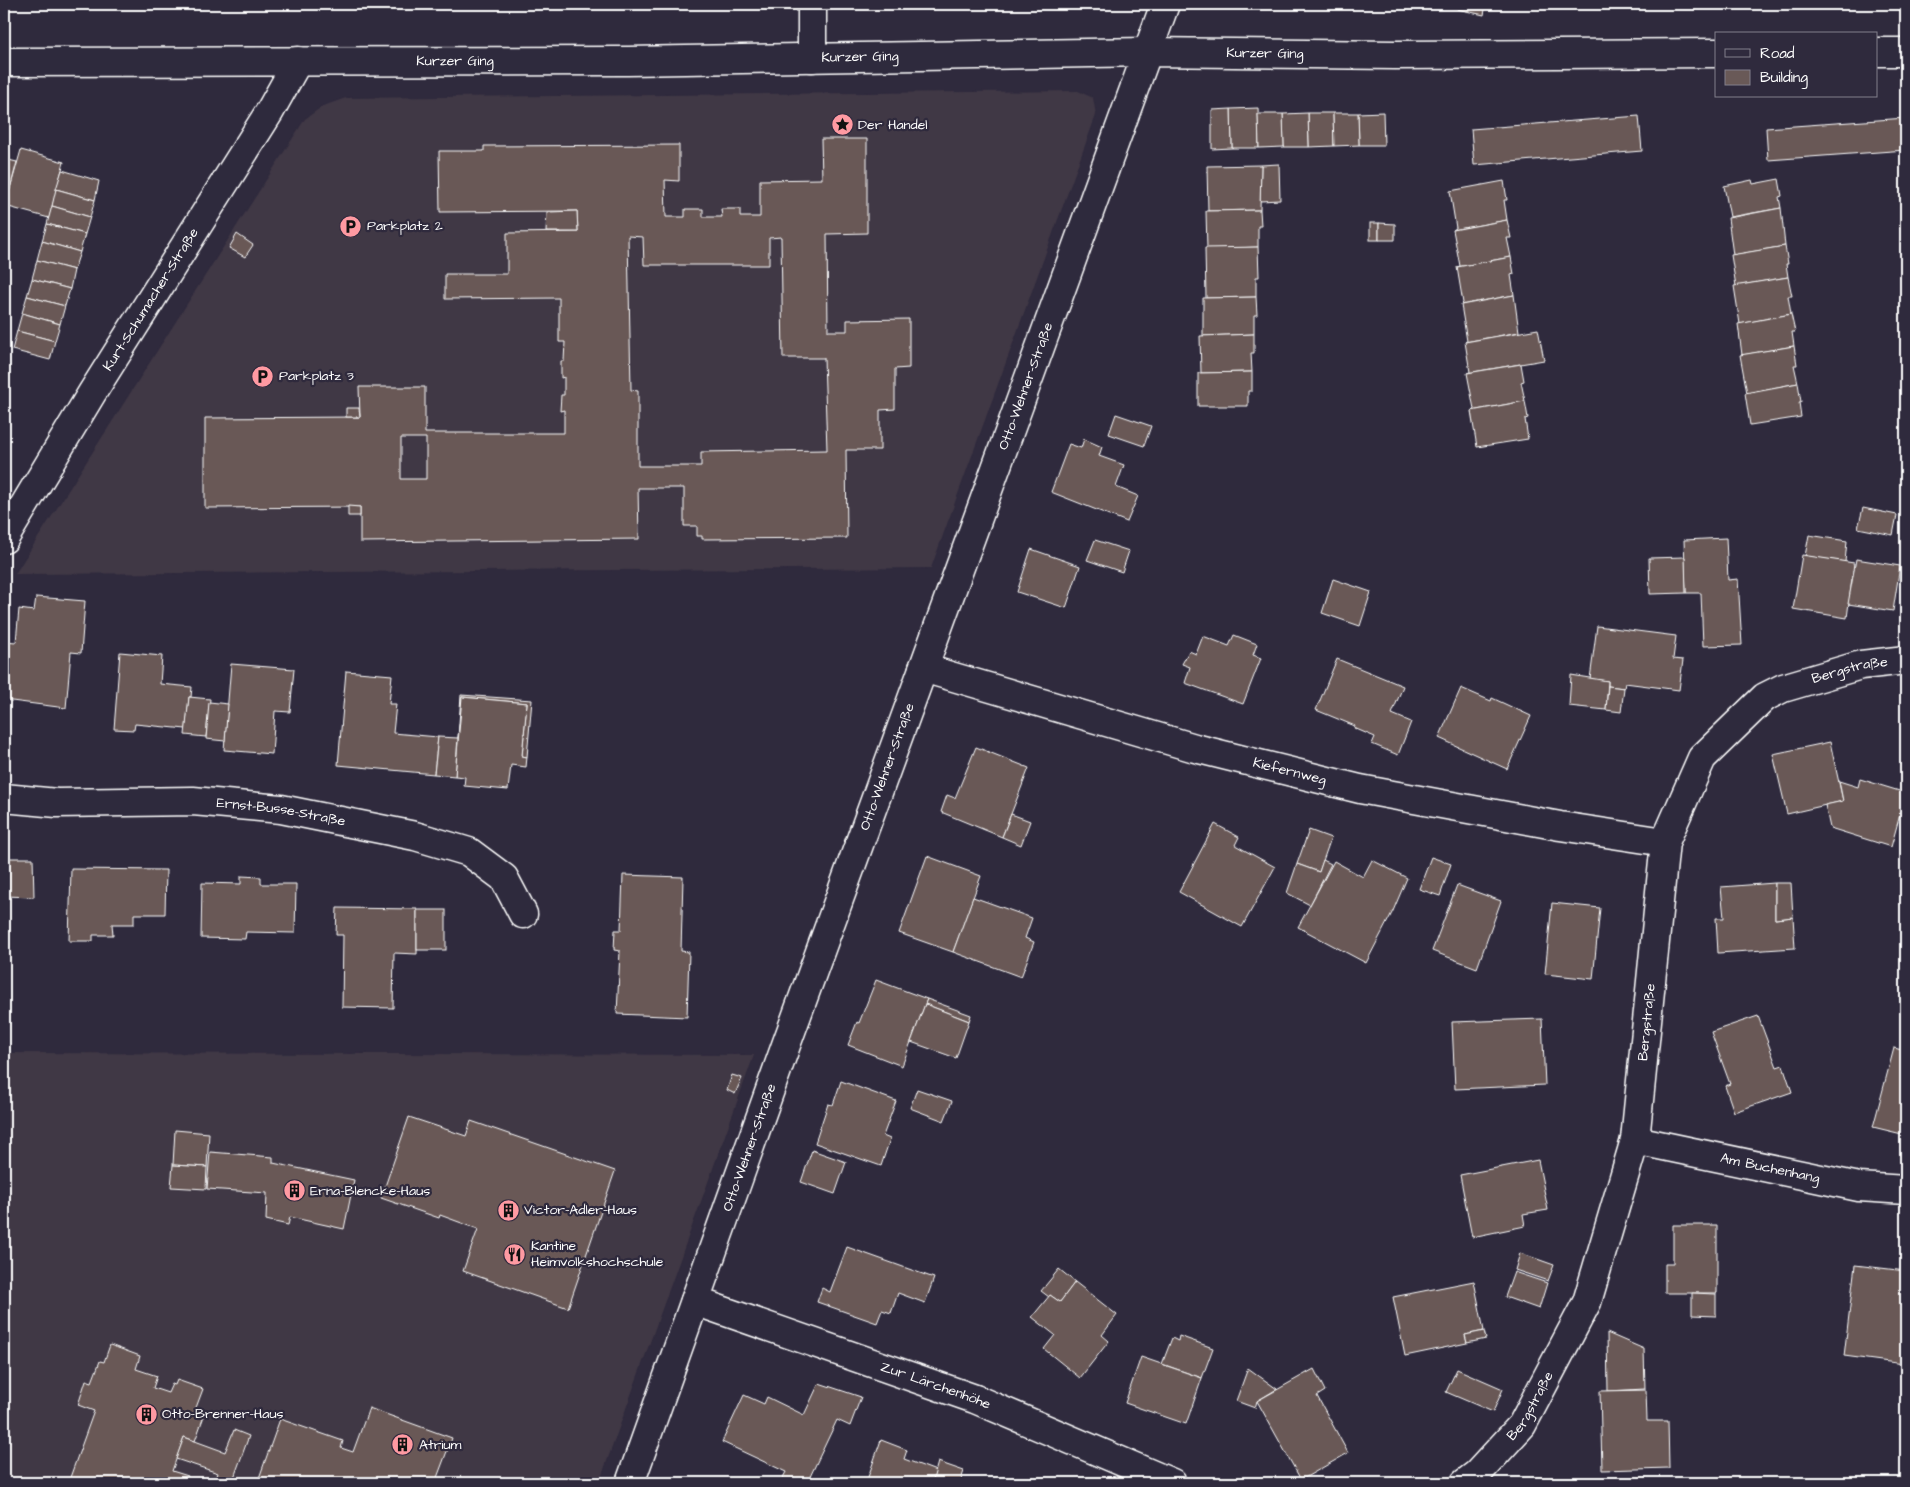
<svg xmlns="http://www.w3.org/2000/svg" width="1910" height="1487" font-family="'Architects Daughter',sans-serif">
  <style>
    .built { fill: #403845 }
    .building { fill: #695957; stroke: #fff; fill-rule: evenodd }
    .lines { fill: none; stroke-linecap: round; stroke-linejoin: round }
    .minor-casing { stroke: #fff; stroke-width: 31 }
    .minor { stroke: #2f2a3d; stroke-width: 28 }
    .labels { text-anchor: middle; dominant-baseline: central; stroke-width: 4.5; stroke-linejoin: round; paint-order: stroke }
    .street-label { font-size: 14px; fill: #fff; stroke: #2f2a3d }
    .poi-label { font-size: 14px; fill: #fff; stroke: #2f2a3d; text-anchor: start }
  </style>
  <rect width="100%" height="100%" fill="#2f2a3d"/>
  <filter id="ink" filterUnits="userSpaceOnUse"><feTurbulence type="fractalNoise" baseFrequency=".02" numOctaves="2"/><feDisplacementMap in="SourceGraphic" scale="10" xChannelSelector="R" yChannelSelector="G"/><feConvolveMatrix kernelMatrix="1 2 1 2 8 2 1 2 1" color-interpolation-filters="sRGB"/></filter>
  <g filter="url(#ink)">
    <!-- built -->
    <g class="built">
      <polygon points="1078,91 1093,98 1096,115 931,568 15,574 305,119 323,106 346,98"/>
      <polygon points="4,1053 754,1055 599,1483 4,1483 4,1279 9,1249 4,1248"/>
    </g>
    <!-- building -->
    <g class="building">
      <polygon points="1458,4 1486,4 1484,15 1457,9"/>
      <polygon points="1258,108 1259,148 1232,148 1231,109"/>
      <polygon points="1231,109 1232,148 1212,149 1212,110"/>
      <polygon points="1383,112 1384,145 1359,145 1358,113"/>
      <polygon points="1308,113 1333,113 1334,146 1309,147"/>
      <polygon points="1308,113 1309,147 1284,147 1283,114"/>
      <polygon points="1333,113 1358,113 1359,145 1334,146"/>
      <polygon points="1258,114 1283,114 1284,147 1259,148"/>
      <polygon points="1639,116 1642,151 1474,165 1471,129"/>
      <polygon points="1906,118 1906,150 1768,160 1766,128"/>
      <path d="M 821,139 L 867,139 L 867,233 L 827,234 L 828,331 L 847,331 L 847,320 L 909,319 L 909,368 L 895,369 L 895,409 L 880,410 L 880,450 L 846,450 L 847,538 L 702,539 L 702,536 L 697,536 L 697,526 L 684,526 L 684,488 L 638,488 L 639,539 L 360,542 L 360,507 L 205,508 L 205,418 L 360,417 L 359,387 L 425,387 L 425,433 L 564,433 L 564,410 L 560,411 L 561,395 L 564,395 L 564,377 L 561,378 L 561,361 L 564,361 L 565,342 L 559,342 L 559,298 L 445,299 L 445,274 L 507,274 L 507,233 L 578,232 L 577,211 L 440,212 L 439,151 L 484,151 L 484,146 L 679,145 L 679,181 L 665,180 L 666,217 L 685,217 L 685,209 L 703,209 L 703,217 L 722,217 L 721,209 L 740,209 L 740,217 L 760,217 L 760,180 L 822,179 ZM 628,236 L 643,237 L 644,265 L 769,265 L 769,238 L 781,237 L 783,358 L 824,358 L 827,450 L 701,452 L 701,466 L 638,466 L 638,391 L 631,390 ZM 401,438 L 426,438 L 426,479 L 401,479 Z"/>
      <polygon points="21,150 64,162 49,218 5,206"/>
      <polygon points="4,159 17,162 4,211"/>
      <polygon points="1279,164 1280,200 1260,201 1261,165"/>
      <polygon points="1261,165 1260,210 1208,211 1207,166"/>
      <polygon points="62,170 99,181 95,200 56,189"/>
      <polygon points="1779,179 1782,196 1779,197 1781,208 1730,217 1724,186 1752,180 1753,184"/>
      <polygon points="1504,181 1507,200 1504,200 1507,220 1453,230 1456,228 1450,191"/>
      <polygon points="56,189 95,200 90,217 52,206"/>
      <polygon points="52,206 90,217 85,234 47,224"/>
      <polygon points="1781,208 1785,246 1733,255 1728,218"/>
      <polygon points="1260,210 1261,226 1258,226 1258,247 1207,249 1206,211"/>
      <polygon points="577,211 578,232 546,232 547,212"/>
      <polygon points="1507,220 1511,238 1507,238 1511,257 1457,267 1460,266 1453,230"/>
      <rect x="1370" y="223" width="9" height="17"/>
      <polygon points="1379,223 1395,224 1395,240 1379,240"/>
      <polygon points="47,224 85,234 80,252 42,241"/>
      <polygon points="237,234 253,245 245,257 229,248"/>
      <polygon points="42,241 80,252 74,270 37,260"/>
      <polygon points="1785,246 1788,264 1786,264 1788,277 1736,286 1731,255"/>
      <polygon points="1258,247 1259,277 1256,277 1256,297 1206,298 1205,248"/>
      <polygon points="1511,257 1514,274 1511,275 1514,295 1461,305 1463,303 1457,267"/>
      <polygon points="37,260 74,270 70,289 32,279"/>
      <polygon points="1788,277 1792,296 1788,296 1791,314 1740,324 1734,286"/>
      <polygon points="32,279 70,289 65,306 27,296"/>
      <polygon points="1514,295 1519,332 1465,342 1467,341 1461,305"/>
      <polygon points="27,296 65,306 60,324 22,313"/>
      <polygon points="1256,297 1257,315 1254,315 1254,334 1203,336 1203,298"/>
      <polygon points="22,313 60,324 55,341 17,331"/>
      <polygon points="1791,314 1795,332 1792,332 1794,346 1742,355 1738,324"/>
      <polygon points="1538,329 1544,360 1467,373 1470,372 1465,342"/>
      <polygon points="17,331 55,341 50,360 12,350"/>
      <polygon points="1254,334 1254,353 1251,353 1252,372 1201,373 1200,336"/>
      <polygon points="1794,346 1797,365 1794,365 1798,383 1747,393 1740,355"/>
      <polygon points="1521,364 1524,381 1521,382 1525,401 1471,411 1474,409 1467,373"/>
      <polygon points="1252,372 1252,391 1248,391 1248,406 1198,406 1198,373"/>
      <polygon points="1798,383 1801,402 1799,402 1801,417 1750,425 1745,393"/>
      <polygon points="1525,401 1528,418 1525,419 1528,439 1477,447 1471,411"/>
      <polygon points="346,408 359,408 360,417 346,417"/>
      <polygon points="1116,414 1151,426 1144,446 1109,434"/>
      <polygon points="1084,439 1102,447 1099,456 1124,465 1116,487 1138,496 1127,522 1051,492 1069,444 1081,448"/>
      <polygon points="348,506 360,507 360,516 348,516"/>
      <polygon points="1863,508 1897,515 1893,535 1858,528"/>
      <polygon points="1809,535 1847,541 1845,562 1805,556"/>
      <polygon points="1726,538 1728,580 1738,579 1742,645 1703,646 1701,593 1686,593 1684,540"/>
      <polygon points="1095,540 1129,551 1122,572 1087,560"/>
      <polygon points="1031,549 1080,566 1066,608 1017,592"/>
      <polygon points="1802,555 1854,563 1847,618 1793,609"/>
      <polygon points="1685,557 1686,593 1650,594 1649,558"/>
      <polygon points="1856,559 1900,566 1893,611 1848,604"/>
      <polygon points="1333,579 1371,592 1360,626 1322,613"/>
      <polygon points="36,597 85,601 81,653 71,652 66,708 4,700 4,641 16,642 19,609 34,611"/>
      <polygon points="1597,626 1676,636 1673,659 1683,660 1679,690 1625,683 1624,688 1608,686 1608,681 1590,679"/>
      <polygon points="1234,635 1257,644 1253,655 1261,658 1243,704 1185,683 1190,667 1182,664 1189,651 1196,654 1203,636 1229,646"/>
      <polygon points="120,652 162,656 160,684 192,687 191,697 189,697 186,729 135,724 134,730 114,729"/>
      <polygon points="1337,659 1403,686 1392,714 1411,722 1398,755 1372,744 1375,737 1354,728 1355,726 1316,710"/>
      <polygon points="231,664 294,669 290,712 275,711 272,754 224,750"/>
      <polygon points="346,671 392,675 389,704 396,704 393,733 438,737 434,774 338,765"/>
      <polygon points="1571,675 1608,681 1606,710 1569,706"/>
      <polygon points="1608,686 1624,688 1621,712 1606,710"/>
      <polygon points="1461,688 1491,701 1492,698 1531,716 1507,769 1439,738"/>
      <polygon points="461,695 532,700 527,757 522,756 527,703 462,697 458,738"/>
      <polygon points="189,697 210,699 206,737 185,735"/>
      <polygon points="462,697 527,703 522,756 527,757 526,767 511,765 508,790 464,786 465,777 455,776"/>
      <polygon points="209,702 228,704 225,741 206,739"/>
      <polygon points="438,737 458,738 455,776 434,774"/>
      <polygon points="1830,742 1843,801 1787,814 1773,754"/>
      <polygon points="976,747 1029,768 1002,837 941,812 947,795 955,798"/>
      <polygon points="1860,779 1906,793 1891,847 1830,828 1825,805 1843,801 1839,781 1858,787"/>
      <polygon points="1011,814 1030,821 1021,845 1002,837"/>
      <polygon points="1215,824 1239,837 1235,845 1275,867 1242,927 1179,892"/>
      <polygon points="1309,830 1331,838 1319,872 1297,864"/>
      <polygon points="927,856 981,876 953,952 899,933"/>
      <polygon points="1431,857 1451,864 1440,896 1419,889"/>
      <polygon points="4,858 33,858 34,897 4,896"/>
      <polygon points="1323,860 1331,864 1310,905 1287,893 1297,864 1319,872"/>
      <polygon points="1372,860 1407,878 1393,911 1366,963 1298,927 1334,861 1363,877"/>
      <polygon points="71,869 166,870 165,914 134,914 134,924 112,924 113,935 93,935 93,941 69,941"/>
      <polygon points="623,875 683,877 681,951 689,952 687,1017 617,1014 620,951 614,950 615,930 621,930"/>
      <polygon points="241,876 261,877 261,884 296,884 295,933 246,932 245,939 201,938 202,883 241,884"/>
      <polygon points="1775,883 1775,919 1793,917 1795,948 1718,953 1716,918 1724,918 1721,887"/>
      <polygon points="1775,883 1791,883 1793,917 1775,919"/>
      <polygon points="1457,885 1501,901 1477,968 1432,951"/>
      <polygon points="973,897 1032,918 1025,938 1034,942 1021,977 953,952"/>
      <polygon points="1552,903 1600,908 1593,979 1545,974"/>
      <polygon points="337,908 417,909 417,954 394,953 393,1008 342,1007 343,935 336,935"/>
      <rect x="417" y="910" width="29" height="40"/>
      <polygon points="876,980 927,999 902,1066 848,1045 857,1022 859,1023"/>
      <polygon points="927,999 971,1015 969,1021 925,1004"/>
      <polygon points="925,1004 969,1021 956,1058 911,1042"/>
      <polygon points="1758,1016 1777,1067 1783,1065 1792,1092 1734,1112 1725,1086 1730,1084 1711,1032"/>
      <polygon points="1542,1019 1545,1085 1455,1089 1452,1022"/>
      <polygon points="1894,1048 1906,1051 1906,1135 1873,1127"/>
      <polygon points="732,1075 742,1078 735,1094 727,1090"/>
      <polygon points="841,1081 896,1101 883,1136 890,1139 881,1166 815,1143 828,1104 833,1105"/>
      <polygon points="917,1089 952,1101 944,1121 910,1108"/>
      <polygon points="409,1117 466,1136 471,1121 615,1171 568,1308 463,1271 478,1229 440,1215 439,1218 381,1198"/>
      <polygon points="175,1130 209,1133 207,1167 173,1165"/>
      <polygon points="812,1150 846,1162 835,1194 801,1182"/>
      <polygon points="210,1152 273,1157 273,1163 354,1180 344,1229 290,1217 288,1225 266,1220 267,1193 207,1189"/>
      <polygon points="1538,1160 1548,1210 1523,1214 1525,1226 1472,1237 1460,1175"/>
      <polygon points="173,1165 207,1167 206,1189 171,1187"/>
      <polygon points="1673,1225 1717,1225 1717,1293 1665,1293 1665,1264 1673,1264"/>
      <polygon points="847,1247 934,1278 925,1303 898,1293 891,1313 882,1310 877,1323 817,1302 822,1288 830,1292"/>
      <polygon points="1520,1253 1554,1265 1548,1281 1515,1270"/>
      <polygon points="1855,1265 1906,1271 1906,1348 1904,1364 1844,1356"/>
      <polygon points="1059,1269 1075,1282 1060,1302 1050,1295 1049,1297 1041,1291"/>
      <polygon points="1514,1272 1547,1283 1539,1309 1505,1297"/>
      <polygon points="1474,1281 1484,1331 1465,1335 1467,1343 1405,1356 1393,1297"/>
      <polygon points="1075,1282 1117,1315 1102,1335 1109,1341 1080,1378 1044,1349 1055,1335 1032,1317 1050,1295 1060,1302"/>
      <polygon points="1692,1293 1716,1294 1716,1316 1692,1315"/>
      <polygon points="1484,1331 1486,1339 1467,1343 1465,1335"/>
      <polygon points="1607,1333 1644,1349 1645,1389 1608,1391"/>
      <polygon points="1179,1336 1213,1348 1202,1378 1162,1364 1172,1338 1178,1341"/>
      <polygon points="110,1345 140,1356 136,1369 157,1376 153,1388 168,1393 172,1384 175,1385 177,1380 203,1389 194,1413 204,1416 195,1441 184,1437 172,1471 188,1476 186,1483 68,1483 94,1411 78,1405 86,1380 92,1382 100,1361 104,1362"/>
      <polygon points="1141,1357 1202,1378 1186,1424 1125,1403"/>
      <polygon points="1248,1368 1277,1389 1257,1401 1255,1408 1236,1401"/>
      <polygon points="1314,1369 1325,1391 1317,1396 1348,1453 1301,1480 1257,1401"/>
      <polygon points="1457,1369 1503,1389 1493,1412 1446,1392"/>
      <polygon points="819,1383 861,1397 850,1426 837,1420 807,1483 780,1483 786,1472 722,1442 744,1395 764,1404 767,1397 804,1415"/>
      <polygon points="1646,1390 1647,1421 1668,1421 1669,1468 1602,1470 1600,1391"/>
      <polygon points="369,1408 452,1438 435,1483 437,1483 265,1483 258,1481 280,1419 343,1441 341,1448 353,1452"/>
      <polygon points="234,1430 249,1436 232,1483 214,1483 218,1473 176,1459 184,1437 225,1452"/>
      <polygon points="881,1440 907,1450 904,1459 936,1471 932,1483 866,1483"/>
      <polygon points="938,1462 964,1471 960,1483 932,1483"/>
    </g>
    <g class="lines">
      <defs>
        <g id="minor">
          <polyline points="1876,52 1906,52"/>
          <polyline points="812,58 812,4"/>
          <path id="s1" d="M 4,62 L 628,61 L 1147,52 L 1395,55 L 1716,53"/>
          <path id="s2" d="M 4,539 L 92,393 L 270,111 L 298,61"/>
          <path id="s3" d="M 923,668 L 1195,748 L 1360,789 L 1560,826 L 1665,842"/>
          <path id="s4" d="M 4,798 L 57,803 L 193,801 L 281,809 L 415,836 L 469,852 L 504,878 L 523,914"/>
          <path id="s5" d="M 1635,1140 L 1859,1187 L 1906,1190"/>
          <path id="s6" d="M 695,1301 L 975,1399 L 1172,1483"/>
          <path id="s7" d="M 630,1483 L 786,1045 L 1165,4"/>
          <path id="s8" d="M 1465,1483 L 1477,1474 L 1522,1425 L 1587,1302 L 1635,1140 L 1665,842 L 1702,758 L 1765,697 L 1783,688 L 1861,665 L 1906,660"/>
        </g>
      </defs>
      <!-- minor casing -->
      <use href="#minor" class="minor-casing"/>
      <!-- minor -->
      <use href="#minor" class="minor"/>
    </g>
  </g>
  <!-- icons -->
  <defs>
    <symbol id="sight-disc" viewBox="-11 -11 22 22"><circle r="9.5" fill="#ff9aa2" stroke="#2f2a3d"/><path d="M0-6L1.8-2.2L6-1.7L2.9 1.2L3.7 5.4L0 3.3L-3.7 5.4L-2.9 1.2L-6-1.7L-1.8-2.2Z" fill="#111"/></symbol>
    <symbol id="parking-disc" viewBox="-11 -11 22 22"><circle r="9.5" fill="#ff9aa2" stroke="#2f2a3d"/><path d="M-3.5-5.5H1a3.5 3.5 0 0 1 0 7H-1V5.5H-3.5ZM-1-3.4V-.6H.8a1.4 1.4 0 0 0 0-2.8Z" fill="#111"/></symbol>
    <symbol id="building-disc" viewBox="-11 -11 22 22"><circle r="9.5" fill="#ff9aa2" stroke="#2f2a3d"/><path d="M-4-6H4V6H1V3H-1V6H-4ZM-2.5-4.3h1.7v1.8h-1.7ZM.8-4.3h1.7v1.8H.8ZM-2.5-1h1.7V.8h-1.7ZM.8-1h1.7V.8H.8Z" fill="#111"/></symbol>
    <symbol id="restaurant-disc" viewBox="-11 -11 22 22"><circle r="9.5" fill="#ff9aa2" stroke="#2f2a3d"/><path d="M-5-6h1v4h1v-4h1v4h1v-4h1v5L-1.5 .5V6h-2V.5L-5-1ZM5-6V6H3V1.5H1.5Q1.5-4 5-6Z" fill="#111"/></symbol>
  </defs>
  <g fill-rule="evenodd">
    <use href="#sight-disc" x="830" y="112" width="25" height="25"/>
    <use href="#parking-disc" x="338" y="214" width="25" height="25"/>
    <use href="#parking-disc" x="250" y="364" width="25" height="25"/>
    <use href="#building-disc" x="282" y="1178" width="25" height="25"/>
    <use href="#building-disc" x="496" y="1198" width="25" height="25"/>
    <use href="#restaurant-disc" x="502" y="1242" width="25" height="25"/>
    <use href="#building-disc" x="134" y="1402" width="25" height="25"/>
    <use href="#building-disc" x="390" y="1432" width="25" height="25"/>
  </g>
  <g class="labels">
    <!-- street labels -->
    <g class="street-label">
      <text stroke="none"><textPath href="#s1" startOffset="1261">Kurzer Ging</textPath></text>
      <text stroke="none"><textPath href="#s1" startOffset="856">Kurzer Ging</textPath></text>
      <text stroke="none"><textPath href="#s1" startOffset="451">Kurzer Ging</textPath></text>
      <text stroke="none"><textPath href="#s2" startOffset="281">Kurt-Schumacher-Straße</textPath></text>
      <text stroke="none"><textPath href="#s7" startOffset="1166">Otto-Wehner-Straße</textPath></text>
      <text stroke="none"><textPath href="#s8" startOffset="958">Bergstraße</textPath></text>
      <text stroke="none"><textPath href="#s7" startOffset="761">Otto-Wehner-Straße</textPath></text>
      <text stroke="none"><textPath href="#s3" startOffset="381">Kiefernweg</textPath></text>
      <text stroke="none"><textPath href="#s4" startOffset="278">Ernst-Busse-Straße</textPath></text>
      <text stroke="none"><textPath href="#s8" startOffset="508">Bergstraße</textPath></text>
      <text stroke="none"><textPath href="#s7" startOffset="356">Otto-Wehner-Straße</textPath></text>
      <text stroke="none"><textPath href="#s5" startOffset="138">Am Buchenhang</textPath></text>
      <text stroke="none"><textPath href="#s6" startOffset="255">Zur Lärchenhöhe</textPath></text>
      <text stroke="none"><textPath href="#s8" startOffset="102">Bergstraße</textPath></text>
    </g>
    <!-- poi labels -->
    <g class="poi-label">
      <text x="858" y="125">Der Handel</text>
      <text x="367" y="226">Parkplatz 2</text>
      <text x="279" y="376">Parkplatz 3</text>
      <text x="310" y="1191">Erna-Blencke-Haus</text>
      <text x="524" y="1210">Victor-Adler-Haus</text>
      <text x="531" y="1246">Kantine<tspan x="531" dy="16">Heimvolkshochschule</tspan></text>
      <text x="162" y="1414">Otto-Brenner-Haus</text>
      <text x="419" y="1445">Atrium</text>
    </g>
  </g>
  <!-- margin -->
  <rect width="1910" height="1487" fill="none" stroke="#2f2a3d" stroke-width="20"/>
  <rect x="10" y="10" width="1890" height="1467" fill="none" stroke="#fff" stroke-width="2" filter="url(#ink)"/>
  <!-- legend -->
  <rect x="1715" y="32" width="162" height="65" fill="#2f2a3d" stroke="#827f8b"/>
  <rect x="1725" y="49" width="25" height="8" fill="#2f2a3d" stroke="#827f8b"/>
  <text x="1760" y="58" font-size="15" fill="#ffffff">Road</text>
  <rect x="1725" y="70" width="25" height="15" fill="#695957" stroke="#827f8b"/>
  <text x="1760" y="82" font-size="15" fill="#ffffff">Building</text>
</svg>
